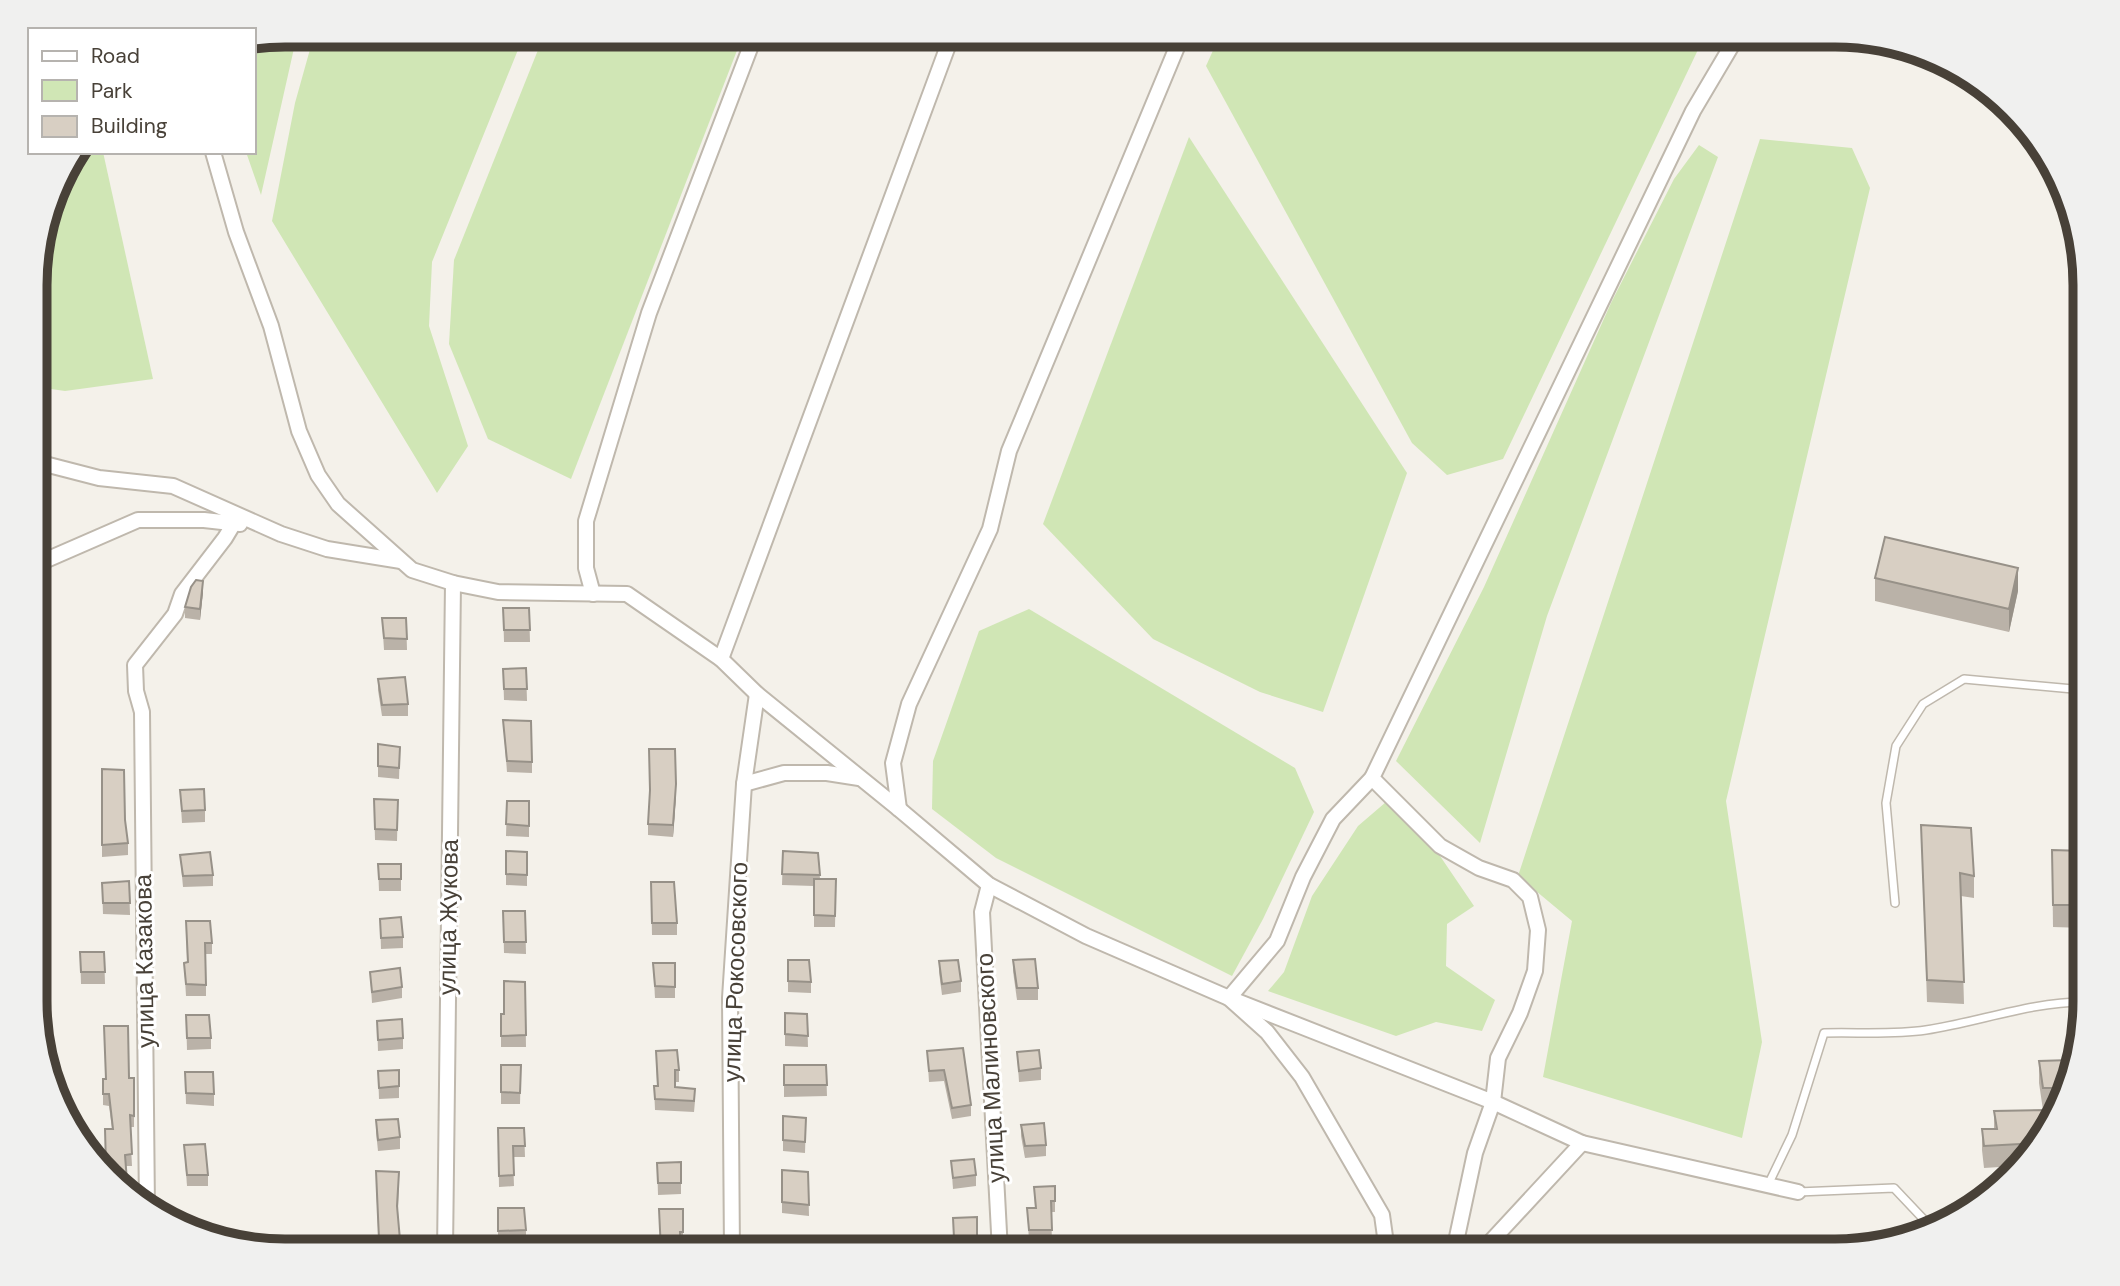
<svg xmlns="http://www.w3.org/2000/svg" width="2120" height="1286" font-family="'DM Sans',sans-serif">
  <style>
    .green { fill: #d0e6b5 }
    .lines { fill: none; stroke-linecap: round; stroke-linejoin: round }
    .service-casing { stroke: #bfb8ad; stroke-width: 10 }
    .minor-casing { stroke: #bfb8ad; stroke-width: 18 }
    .service { stroke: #fff; stroke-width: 7 }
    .minor { stroke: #fff; stroke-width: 14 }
    .wall { fill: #bab2a8 }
    .shaded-wall { fill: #979188 }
    .building { fill: #d8cfc3; stroke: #979188; stroke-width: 2 }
    .labels { text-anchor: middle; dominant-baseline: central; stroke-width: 6; stroke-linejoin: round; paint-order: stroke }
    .street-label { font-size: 24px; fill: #484138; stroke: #fff }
    .rim { fill: none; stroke: #484138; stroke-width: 9 }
  </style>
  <rect width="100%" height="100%" fill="#f4f1ea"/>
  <!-- green -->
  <g class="green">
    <polygon points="286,35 297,35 261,195 246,152 254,152 254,41"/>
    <polygon points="314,35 524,35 432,262 429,326 468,446 437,493 272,221 295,103"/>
    <polygon points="544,35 743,35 571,479 488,439 449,344 454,260"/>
    <polygon points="1220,35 1705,35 1503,459 1447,475 1412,443 1206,66"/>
    <polygon points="1189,137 1407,473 1323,712 1260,692 1153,639 1043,524"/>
    <polygon points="1760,139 1852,148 1870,188 1726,801 1762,1042 1742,1138 1543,1077 1572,921 1518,876"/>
    <polygon points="1699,145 1718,157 1547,616 1480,843 1396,761 1484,587 1611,303 1674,179"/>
    <polygon points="78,152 103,152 153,379 65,391 37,387 37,253 61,174"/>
    <polygon points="1029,609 1295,768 1314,812 1263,919 1232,976 996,858 932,809 933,761 979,631"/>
    <polygon points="1386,802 1404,803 1474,906 1447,924 1446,966 1495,1000 1482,1031 1436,1022 1396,1036 1268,991 1284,972 1312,896 1358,826"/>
  </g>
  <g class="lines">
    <defs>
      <g id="service">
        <polyline points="1895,903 1886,803 1896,746 1923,704 1964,679 2084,690"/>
        <path d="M 1768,1185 L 1792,1135 L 1824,1033 C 1857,1032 1893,1035 1926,1030 C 1979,1022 2030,1002 2084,1002"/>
        <polyline points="1798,1192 1894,1188 1930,1226"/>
      </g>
      <g id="minor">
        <polyline points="213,152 236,232 271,326 299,431 318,475 338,504 412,570 453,583 498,592 627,594 721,659 757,694 899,809 989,885 1086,936 1229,998 1493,1102 1582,1143 1798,1192"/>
        <polyline points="37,462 99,478 173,486 281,534 327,549 401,561"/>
        <polyline points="37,564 138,520 204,520 240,524"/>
        <polyline points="593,594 586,568 586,521 649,313 755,35"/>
        <polyline points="721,659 952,35"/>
        <polyline points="1372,778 1333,819 1303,877 1277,941 1229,998 1267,1032 1302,1077 1382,1215 1387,1251"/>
        <polyline points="744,784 784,773 827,773 859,778"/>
        <polyline points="899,809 893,763 909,704 990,529 1009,451 1182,35"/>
        <polyline points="989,885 982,912 1000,1251"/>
        <polyline points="147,1209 142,712 136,691 135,665 175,614 182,594 225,538 234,523"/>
        <polyline points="445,1251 453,583"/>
        <polyline points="732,1251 730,998 744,784 757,694"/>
        <polyline points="1454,1251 1475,1153 1493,1102 1498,1058 1520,1013 1535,971 1538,930 1530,897 1513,880 1479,868 1440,846 1372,778 1693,111 1738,35"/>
        <polyline points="1482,1251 1582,1143"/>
      </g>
    </defs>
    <!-- service casing -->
    <use href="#service" class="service-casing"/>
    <!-- minor casing -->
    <use href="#minor" class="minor-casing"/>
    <!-- service -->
    <use href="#service" class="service"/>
    <!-- minor -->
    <use href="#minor" class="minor"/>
  </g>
  <!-- wall -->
  <g class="wall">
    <polygon points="1875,578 2018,591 2009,632 1875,601"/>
    <polygon points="203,592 200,620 185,618 185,607"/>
    <polygon points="503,608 529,608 530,642 504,642"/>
    <polygon points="382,618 406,618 407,650 384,650"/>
    <polygon points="526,668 527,701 504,700 503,669"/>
    <polygon points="378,679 408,704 408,716 382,716 378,690"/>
    <polygon points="37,689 39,717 39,740 37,740"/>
    <polygon points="503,720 532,762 532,773 507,772"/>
    <polygon points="378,744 400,747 399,779 378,777"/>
    <polygon points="102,769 125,820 128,843 128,855 102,857"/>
    <polygon points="180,790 205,810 205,822 182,823"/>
    <polygon points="676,795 673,837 648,835 648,824"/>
    <polygon points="374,799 398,800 397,841 375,840"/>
    <polygon points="507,801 529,826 529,837 506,836"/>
    <polygon points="37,818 39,896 39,919 37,918"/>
    <polygon points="1921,825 1974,876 1974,898 1961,896 1964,1004 1927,1002"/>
    <polygon points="2052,850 2084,851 2084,928 2053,927"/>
    <polygon points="506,851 527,852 527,886 506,885"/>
    <polygon points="783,851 818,853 820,879 836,879 835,927 814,927 814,886 782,885"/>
    <polygon points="180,855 213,875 213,886 183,887"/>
    <polygon points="378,864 401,864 401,891 379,891"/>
    <polygon points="129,881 130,915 103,914 102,883"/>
    <polygon points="651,882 677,923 677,935 652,935"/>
    <polygon points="503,911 525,911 526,954 504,953"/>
    <polygon points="380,919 403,937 403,948 381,949"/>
    <polygon points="186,921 212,943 212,954 206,954 206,996 186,996 184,963 187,962"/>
    <polygon points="80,952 104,952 105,984 81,984"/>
    <polygon points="788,960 811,982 811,993 788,992"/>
    <polygon points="1013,960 1038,988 1038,1000 1017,1000 1013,971"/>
    <polygon points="939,961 961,981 961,992 942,995 939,972"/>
    <polygon points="653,963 675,963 675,998 655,998"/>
    <polygon points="370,972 402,987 402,998 372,1003"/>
    <polygon points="525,982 526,1047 501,1047 501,1014 504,1014"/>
    <polygon points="807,1014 808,1047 785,1046 785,1034"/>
    <polygon points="186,1015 211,1038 211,1049 187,1050"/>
    <polygon points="377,1021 403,1038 403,1049 378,1051"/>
    <polygon points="963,1048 971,1105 971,1116 952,1119 944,1081 929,1082 927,1051"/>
    <polygon points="656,1051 679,1070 679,1082 675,1082 675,1087 695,1101 694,1112 655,1110 654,1086 657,1086"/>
    <polygon points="1017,1052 1041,1068 1041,1080 1019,1082"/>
    <polygon points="2070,1060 2053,1110 2047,1111 2043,1139 2015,1166 1984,1168 1982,1150 1982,1129 1994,1129 1994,1111 2043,1110 2039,1083 2039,1061"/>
    <polygon points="501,1065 521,1065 520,1104 501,1104"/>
    <polygon points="784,1065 826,1065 827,1096 784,1097"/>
    <polygon points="399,1070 399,1098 379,1099 378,1071"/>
    <polygon points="185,1072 214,1094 214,1106 186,1104"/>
    <polygon points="134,1078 134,1127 130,1127 132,1166 126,1166 127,1181 132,1194 106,1165 112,1129 109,1106 103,1105 103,1079"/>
    <polygon points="783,1116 806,1118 805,1153 783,1151"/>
    <polygon points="376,1120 400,1137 400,1149 378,1151 376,1132"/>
    <polygon points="1021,1125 1046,1145 1046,1156 1025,1158 1021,1136"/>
    <polygon points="498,1128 524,1128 525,1157 513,1157 514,1186 499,1187"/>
    <polygon points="184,1145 208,1175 208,1186 187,1186"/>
    <polygon points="951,1161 976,1175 976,1186 953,1189"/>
    <polygon points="681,1162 681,1194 658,1195 657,1163"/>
    <polygon points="782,1170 808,1172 809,1216 782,1213"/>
    <polygon points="376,1183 399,1183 398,1211 400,1251 379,1251"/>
    <polygon points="1055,1186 1055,1212 1051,1212 1052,1241 1029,1241 1027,1208 1035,1208 1034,1187"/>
    <polygon points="498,1208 526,1230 526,1241 498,1243"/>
    <polygon points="683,1209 683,1244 660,1251"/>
    <polygon points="977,1217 977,1250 954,1249 953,1218"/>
  </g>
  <!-- shaded-wall -->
  <g class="shaded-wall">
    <polygon points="2018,568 2018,591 2009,632 2009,609"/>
    <polygon points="203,581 203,592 200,620 200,609"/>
    <polygon points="676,784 676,795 673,837 673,825"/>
  </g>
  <!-- building -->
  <g class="building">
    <polygon points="1885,537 2018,568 2009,609 1875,578"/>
    <polygon points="196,580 203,581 200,609 185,607 191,587"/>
    <polygon points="503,608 529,608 530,630 504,630"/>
    <polygon points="382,618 406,618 407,639 384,638"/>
    <polygon points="526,668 527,689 504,689 503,669"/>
    <polygon points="405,677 408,704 382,705 378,679"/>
    <polygon points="37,689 39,717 37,717"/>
    <polygon points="503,720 531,721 532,762 507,761"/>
    <polygon points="378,744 400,747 399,768 378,766"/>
    <polygon points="649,749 675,749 676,784 673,825 648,824 650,790"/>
    <polygon points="102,769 124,770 125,820 128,843 102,845"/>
    <polygon points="204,789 205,810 182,811 180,790"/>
    <polygon points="374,799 398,800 397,830 375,829"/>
    <polygon points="507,801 529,801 529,826 506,824"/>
    <polygon points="37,818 39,896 37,896"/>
    <polygon points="1921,825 1971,828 1974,876 1960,873 1964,982 1927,980"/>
    <polygon points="2052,850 2084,851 2084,905 2053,905"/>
    <polygon points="506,851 527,852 527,875 506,874"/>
    <polygon points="783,851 818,853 820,875 782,874"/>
    <polygon points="210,852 213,875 183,876 180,855"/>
    <polygon points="378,864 401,864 401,879 379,879"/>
    <polygon points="814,879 836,879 835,916 814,915"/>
    <polygon points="129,881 130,903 103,903 102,883"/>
    <polygon points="651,882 674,882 677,923 652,923"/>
    <polygon points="503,911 525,911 526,942 504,942"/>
    <polygon points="401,917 403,937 381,938 380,919"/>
    <polygon points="186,921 210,921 212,943 205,943 206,985 186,984 184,963 188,962"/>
    <polygon points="80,952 104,952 105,972 81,972"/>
    <polygon points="1035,959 1038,988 1017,988 1013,960"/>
    <polygon points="788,960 809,960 811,982 788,981"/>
    <polygon points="958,960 961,981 942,984 939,961"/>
    <polygon points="653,963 675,963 675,987 655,986"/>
    <polygon points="400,968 402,987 372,992 370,972"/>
    <polygon points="504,981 525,982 526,1035 501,1036 501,1014 504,1014"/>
    <polygon points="785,1013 807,1014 808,1036 785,1034"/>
    <polygon points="186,1015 209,1015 211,1038 187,1038"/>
    <polygon points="402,1019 403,1038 378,1040 377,1021"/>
    <polygon points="104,1026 128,1026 129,1078 134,1078 134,1116 130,1115 132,1154 125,1155 127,1181 132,1180 132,1194 106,1166 105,1129 113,1129 109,1094 103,1094 103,1079 106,1079"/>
    <polygon points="963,1048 971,1105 952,1108 944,1070 929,1071 927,1051"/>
    <polygon points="677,1050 679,1070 675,1070 675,1087 695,1089 694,1101 655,1099 654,1086 658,1086 656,1051"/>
    <polygon points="1039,1050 1041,1068 1019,1071 1017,1052"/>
    <polygon points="2070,1060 2060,1088 2043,1088 2039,1061"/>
    <polygon points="501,1065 521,1065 520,1093 501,1092"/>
    <polygon points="784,1065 826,1065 827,1085 784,1085"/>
    <polygon points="399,1070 399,1086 379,1088 378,1071"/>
    <polygon points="185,1072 213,1072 214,1094 186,1093"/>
    <polygon points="2047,1110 2048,1118 2050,1118 2043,1139 2039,1143 1984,1146 1982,1129 1997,1129 1994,1111"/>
    <polygon points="783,1116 806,1118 805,1142 783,1140"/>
    <polygon points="398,1119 400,1137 378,1140 376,1120"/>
    <polygon points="1044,1123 1046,1145 1025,1146 1021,1125"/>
    <polygon points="498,1128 524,1128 525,1146 513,1146 514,1175 499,1176"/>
    <polygon points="205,1144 208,1175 187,1175 184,1145"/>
    <polygon points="974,1159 976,1175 953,1178 951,1161"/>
    <polygon points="681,1162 681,1183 658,1183 657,1163"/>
    <polygon points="782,1170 808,1172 809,1205 782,1202"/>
    <polygon points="376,1171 399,1172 397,1206 400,1240 379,1239"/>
    <polygon points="1055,1186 1055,1201 1051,1201 1052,1230 1029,1230 1027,1208 1036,1208 1034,1187"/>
    <polygon points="498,1208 524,1208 526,1230 498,1231"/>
    <polygon points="659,1209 683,1209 683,1232 680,1232 681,1251 661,1251"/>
    <polygon points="977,1217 977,1238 954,1238 953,1218"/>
    <rect x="777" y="1239" width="25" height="12"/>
  </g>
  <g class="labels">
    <!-- street labels -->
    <g class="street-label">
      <text transform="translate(448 917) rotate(-89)">улица Жукова</text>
      <text transform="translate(144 961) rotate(-91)">улица Казакова</text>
      <text transform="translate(735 972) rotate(-88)">улица Рокосовского</text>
      <text transform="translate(990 1068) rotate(-93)">улица Малиновского</text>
    </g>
  </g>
  <!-- crop -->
  <path d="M0 0H2120V1286H0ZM285 47H1835A238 238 0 0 1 2073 285V1001A238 238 0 0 1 1835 1239H285A238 238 0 0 1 47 1001V285A238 238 0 0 1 285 47Z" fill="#f0f0ef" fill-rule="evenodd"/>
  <path class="rim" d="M285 47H1835A238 238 0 0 1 2073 285V1001A238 238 0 0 1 1835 1239H285A238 238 0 0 1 47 1001V285A238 238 0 0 1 285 47Z"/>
  <!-- legend -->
  <rect x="28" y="28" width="228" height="126" fill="#ffffff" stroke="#b6b3af" stroke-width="2"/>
  <rect x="42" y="51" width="35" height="10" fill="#ffffff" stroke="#b6b3af" stroke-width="2"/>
  <text x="91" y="63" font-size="21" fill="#484138">Road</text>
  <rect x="42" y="80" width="35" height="21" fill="#d0e6b5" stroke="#b6b3af" stroke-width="2"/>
  <text x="91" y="98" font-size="21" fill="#484138">Park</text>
  <rect x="42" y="116" width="35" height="21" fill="#d8cfc3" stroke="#b6b3af" stroke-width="2"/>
  <text x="91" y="133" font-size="21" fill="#484138">Building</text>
</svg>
